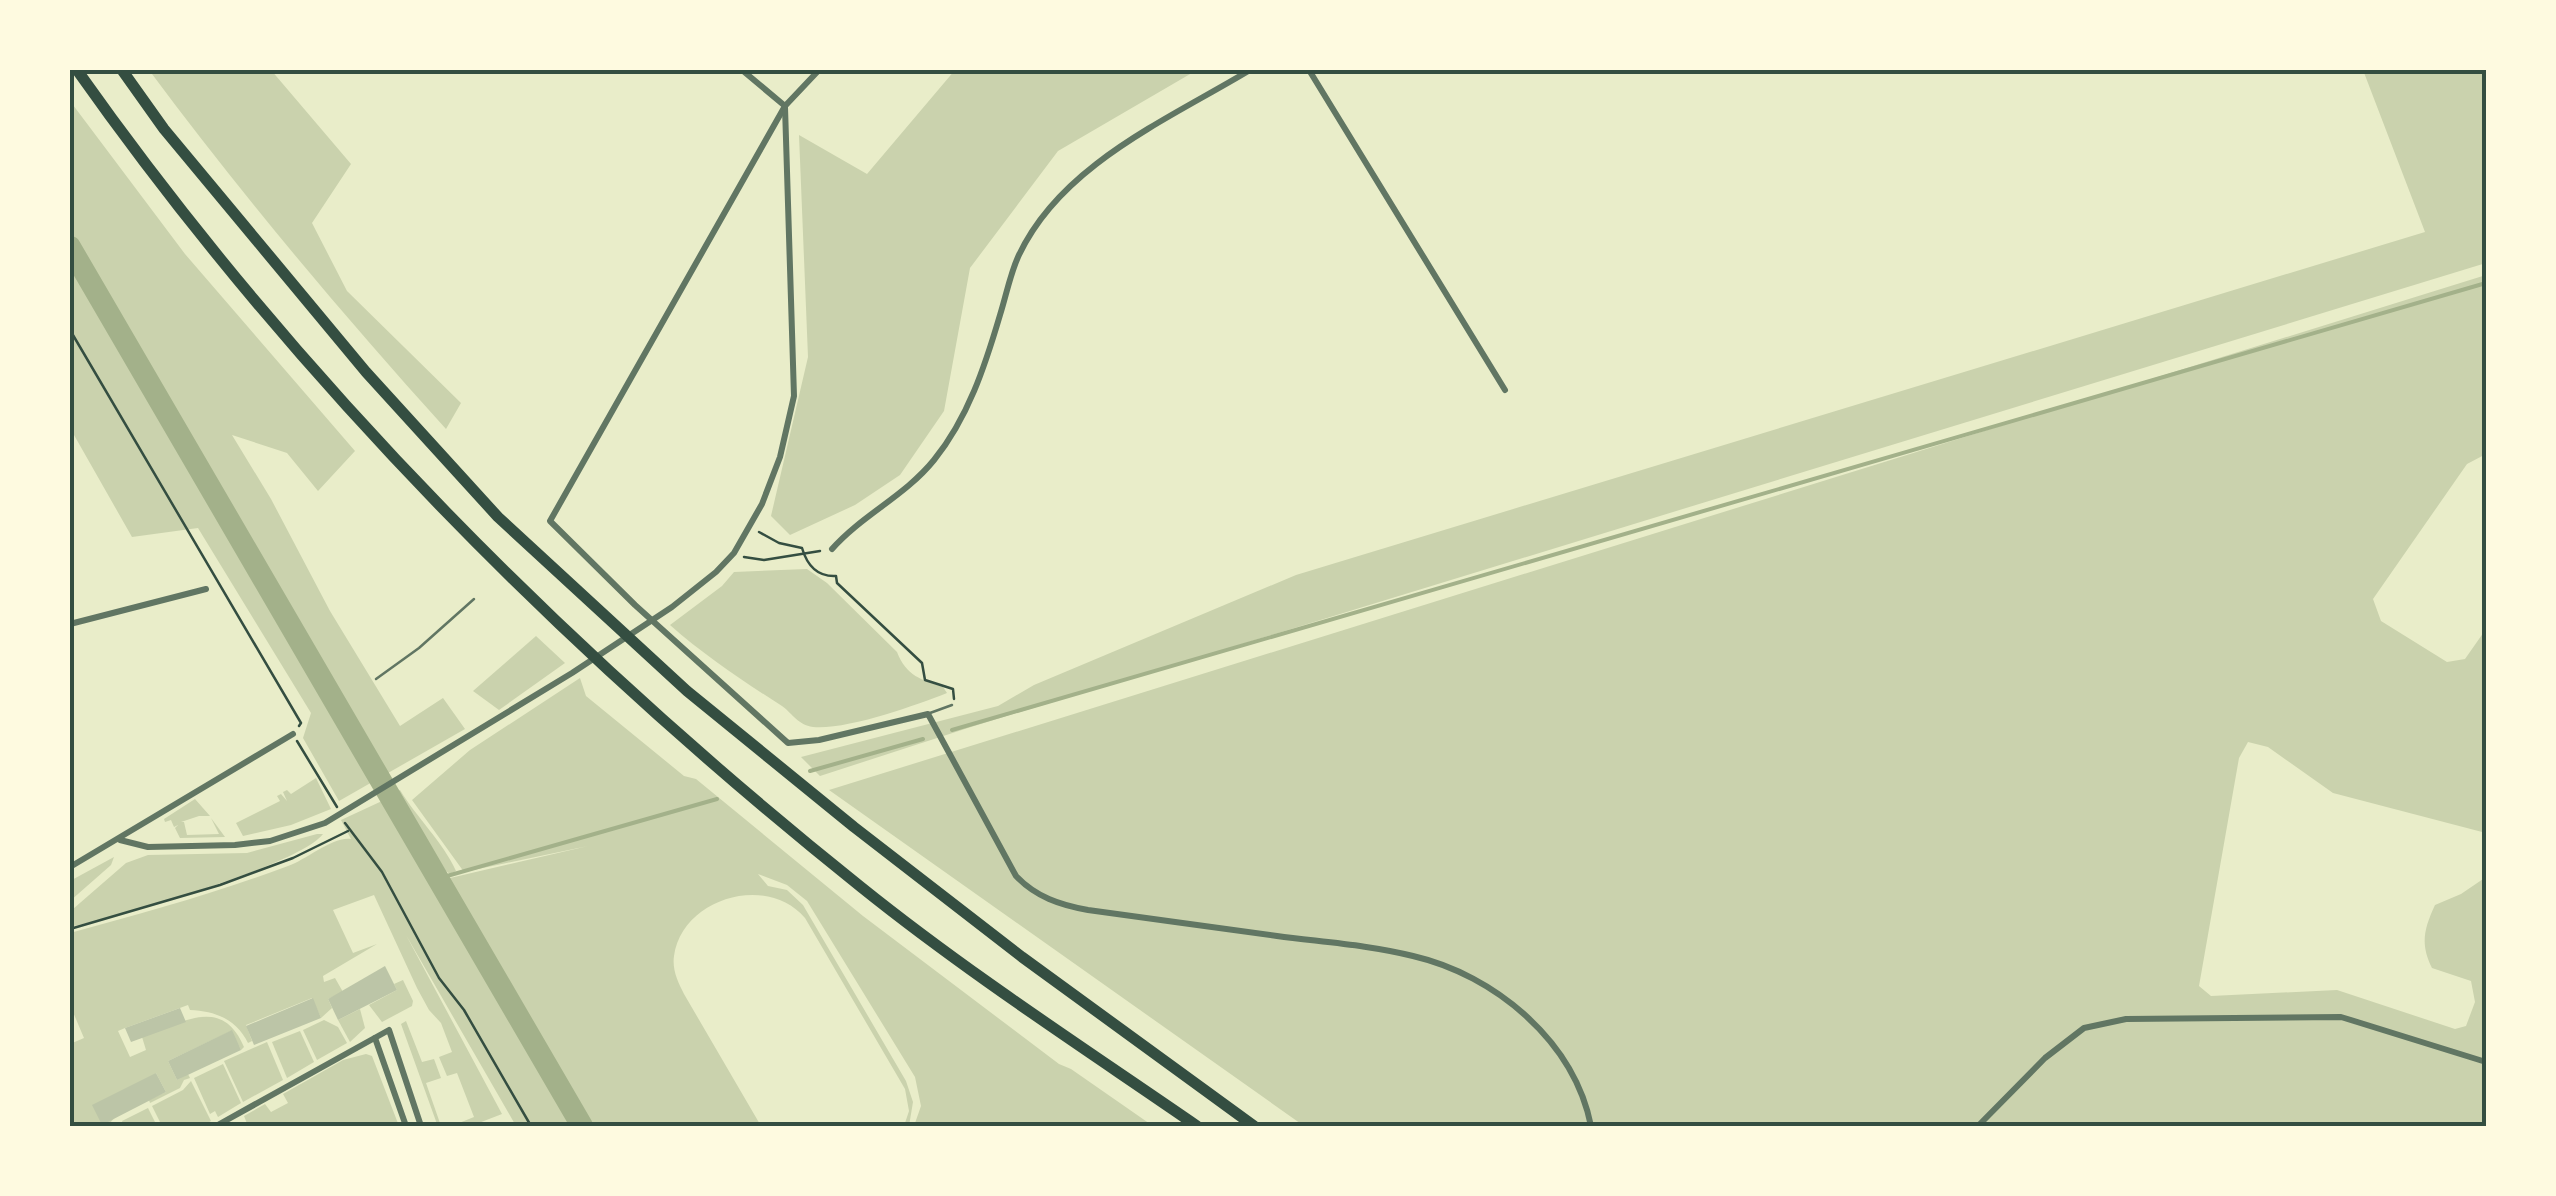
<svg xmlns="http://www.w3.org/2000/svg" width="2556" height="1196" font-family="Montserrat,sans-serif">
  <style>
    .green { fill: #cad2ad }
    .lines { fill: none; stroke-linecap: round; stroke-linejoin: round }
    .stream { stroke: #a3b18a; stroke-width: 4 }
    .river { stroke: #a3b18a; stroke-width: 22 }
    .building { fill: #bcc5a7 }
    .path { stroke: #344e41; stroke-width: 2.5 }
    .service { stroke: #617663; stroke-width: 2.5 }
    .minor { stroke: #617663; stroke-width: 6 }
    .motorway { stroke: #344e41; stroke-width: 11 }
    .neatline { fill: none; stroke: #344e41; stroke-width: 4 }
  </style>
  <rect width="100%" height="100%" fill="#e9edc9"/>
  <!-- green -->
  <g class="green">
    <path d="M 149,70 L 271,70 L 351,164 L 312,223 L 347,291 L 461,403 L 446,429 C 341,313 242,195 149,70 Z"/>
    <polygon points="955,70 1197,70 1058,151 970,268 944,411 900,475 855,505 790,535 771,516 808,357 799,135 867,174"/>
    <polygon points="2363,70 2486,70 2486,263 971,727 820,776 801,757 998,706 1034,685 1296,575 2425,232"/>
    <polygon points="70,101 185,254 355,451 318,491 287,453 232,435 271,499 330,611 400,726 443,698 465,729 339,801 303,738 311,713 198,528 132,537 70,428"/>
    <path d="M 2486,275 L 2486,454 L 2467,464 L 2373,599 L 2381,621 L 2447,662 L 2465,659 L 2486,629 L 2486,833 L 2333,793 L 2268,747 L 2248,742 L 2239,758 L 2199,986 L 2211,996 L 2337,990 L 2455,1029 L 2466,1026 L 2475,1002 L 2471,981 L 2432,968 C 2420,944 2424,929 2435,905 L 2461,894 L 2486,877 L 2486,1126 L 1304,1126 L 829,790 Z"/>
    <path d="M 807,569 L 827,583 L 897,652 C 906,676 922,680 943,687 L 947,693 C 914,706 847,730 813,727 C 798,725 793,714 782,706 C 743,681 705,656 670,625 L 722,586 L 734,572 Z"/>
    <polygon points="536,636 565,663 499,710 473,691"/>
    <path d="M 580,678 L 586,696 L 684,776 L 696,779 L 863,916 L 1059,1064 L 1071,1069 L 1153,1126 L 914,1126 L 921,1106 L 915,1077 L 807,901 L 787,885 L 758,874 L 768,886 L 787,890 L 803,905 L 906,1081 L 913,1102 L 909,1126 L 904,1126 L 909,1111 L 905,1089 L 805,918 C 767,873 682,898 674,956 C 672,970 678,982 684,994 L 761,1126 L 516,1126 L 406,935 L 502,1114 L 471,1126 L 460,1126 L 459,1123 L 474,1117 L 457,1073 L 447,1076 L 439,1057 L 452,1052 L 441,1023 L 429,1010 L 417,988 L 374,895 L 333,910 L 353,953 L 377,944 L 323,976 L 324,982 L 335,978 L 343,992 L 328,999 L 332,1008 L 321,1018 L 312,998 L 246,1025 L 252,1041 L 248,1043 C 237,1020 216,1011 190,1010 L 188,1005 L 125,1028 L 118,1031 L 130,1057 L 146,1050 L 142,1037 C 180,1024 222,994 244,1047 L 241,1050 L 231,1031 L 168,1061 L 177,1080 L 188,1074 L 190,1078 L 184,1080 L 180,1088 L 150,1103 L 149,1100 L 166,1092 L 156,1073 L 108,1125 L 116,1123 L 118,1126 L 70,1126 L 70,1044 L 84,1038 L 70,1005 L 70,933 C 144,913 216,893 288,866 C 306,860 333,836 351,839 L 341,820 L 382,801 L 433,882 L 588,846 L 464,872 L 412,800 L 470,750 Z"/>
    <polygon points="316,778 331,809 291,825 243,836 236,823 280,801 277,796 281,794 287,801 283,792 287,790 291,794"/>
    <path d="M 400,790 C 417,818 443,842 456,871 L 450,874 L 446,871 L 396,792 Z"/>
    <polygon points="195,799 210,816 199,816 181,822 184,822 187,835 219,834 211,818 225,837 180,838 175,828 178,825 174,827 171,820 165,822 164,819"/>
    <path d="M 317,834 L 323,834 C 300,865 115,918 70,927 L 73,909 L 126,863 L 148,855 L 247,853 Z"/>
    <polygon points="114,857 111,865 70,901 70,881"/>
    <polygon points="403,980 413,1001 412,1006 382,1022 369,1005 397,990 394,984"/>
    <polygon points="360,1009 365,1028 350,1042 338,1020"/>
    <polygon points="324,1020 338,1027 347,1043 317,1060 303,1030"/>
    <polygon points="406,1021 422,1062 434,1059 441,1078 426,1083 441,1126 433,1126 437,1124 401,1024"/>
    <polygon points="300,1031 314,1062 287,1078 272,1042"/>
    <polygon points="267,1042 283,1080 243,1102 224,1061"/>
    <polygon points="366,1054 372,1056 399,1126 248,1126 244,1116 265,1104 271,1112 288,1103 283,1094 343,1060"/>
    <polygon points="223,1064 241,1103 218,1117 215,1111 210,1114 194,1078"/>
    <polygon points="191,1081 211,1121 202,1126 162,1126 152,1106 183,1090"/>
    <polygon points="148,1108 157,1126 124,1126 122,1121"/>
  </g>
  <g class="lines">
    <!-- stream -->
    <g class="stream">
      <polyline points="952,730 2486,283"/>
      <polyline points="810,771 923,739"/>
      <polyline points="440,878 717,799"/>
    </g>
    <!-- river -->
    <polyline class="river" points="70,247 582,1126"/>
  </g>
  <!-- building -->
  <g class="building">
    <polygon points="385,966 397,990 338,1020 328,999"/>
    <polygon points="313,998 321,1018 254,1045 246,1026"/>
    <polygon points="180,1008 186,1022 131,1042 125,1028"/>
    <polygon points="232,1030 241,1050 177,1080 168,1061"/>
    <polygon points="156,1073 166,1092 102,1125 92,1105"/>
  </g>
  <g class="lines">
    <!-- path -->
    <g class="path">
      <polyline points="70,330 301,723 299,726"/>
      <path d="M 759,532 L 779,543 L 802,548 C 807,565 817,577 836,576 L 837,583 L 922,663 L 925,680 L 953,689 L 954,699"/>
      <polyline points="744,557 764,560 820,551"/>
      <polyline points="297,741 337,807"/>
      <polyline points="345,823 382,872 439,978 464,1010 531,1126"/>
      <polyline points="70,929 220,885 293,858 348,831"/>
    </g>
    <!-- service -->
    <g class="service">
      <polyline points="376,679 419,648 474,599"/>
      <polyline points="930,713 952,705"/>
    </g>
    <!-- minor -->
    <g class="minor">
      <polyline points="742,70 785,106"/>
      <path d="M 819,70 L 785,106 L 550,521 L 635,605 L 788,743 L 819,740 L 928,714 L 1016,876 C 1036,897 1060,905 1088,910 C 1151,919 1214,927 1277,936 C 1322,942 1369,945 1413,956 C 1495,975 1574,1041 1591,1126"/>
      <polyline points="1309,70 1505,390"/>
      <path d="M 832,549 C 862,515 905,496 934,460 C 968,418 985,366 1000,315 C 1006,296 1010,275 1018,257 C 1060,165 1167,120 1250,70"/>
      <polyline points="70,624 206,589"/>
      <polyline points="120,840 148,847 235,845 270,841 325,823 572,673 672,607 716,572 734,553 762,504 780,457 794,396 785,107"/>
      <polyline points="70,867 293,734"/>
      <polyline points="375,1038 406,1126"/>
      <polyline points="216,1126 389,1030 421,1126"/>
      <polyline points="1978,1126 2045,1058 2084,1028 2126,1019 2341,1017 2486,1062"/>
    </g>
    <!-- motorway -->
    <g class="motorway">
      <path d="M 77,70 C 296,380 565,650 861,887 C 968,973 1084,1048 1197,1126"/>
      <polyline points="122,70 164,129 366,372 498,517 687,691 854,827 1022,957 1254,1126"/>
    </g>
  </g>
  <!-- border -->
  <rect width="2556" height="1196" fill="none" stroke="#fefae0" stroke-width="145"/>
  <rect x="72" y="72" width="2412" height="1052" class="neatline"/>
</svg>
